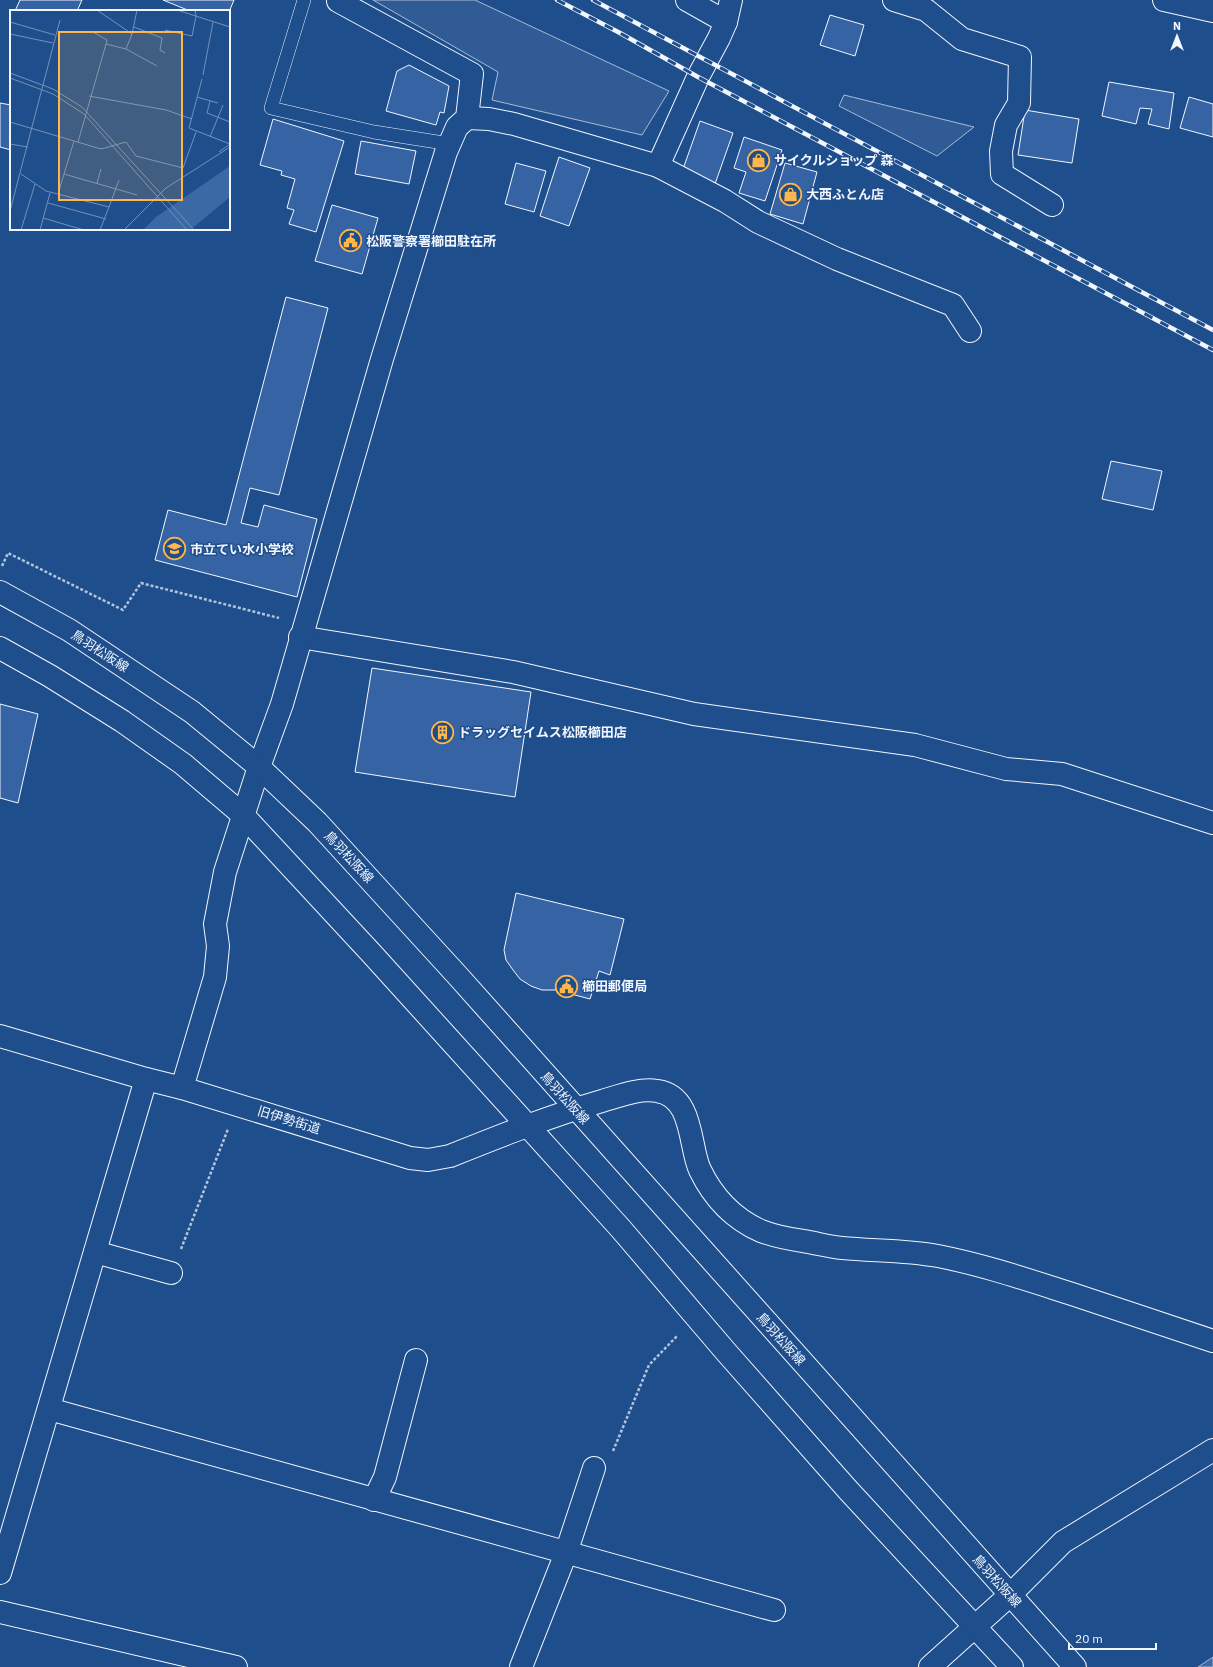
<svg xmlns="http://www.w3.org/2000/svg" width="1213" height="1667" font-family="'IBM Plex Sans','Noto Sans JP',sans-serif">
  <style>
    .parking { fill: #305b95; stroke: #a8bbd7 }
    .water { fill: #3b69a3; stroke: #a8bbd7 }
    .building { fill: #3563a3; stroke: #f2f6ff }
    .lines { fill: none; stroke-linecap: round; stroke-linejoin: round }
    .lane-casing { stroke: #f2f6ff; stroke-width: 14 }
    .street-casing { stroke: #f2f6ff; stroke-width: 24 }
    .primary-casing { stroke: #f2f6ff; stroke-width: 24 }
    .path { stroke: #b3c4dc; stroke-width: 2.5; stroke-dasharray: 3 2; stroke-linecap: butt }
    .lane { stroke: #1f4e8c; stroke-width: 13 }
    .street { stroke: #1f4e8c; stroke-width: 22 }
    .primary { stroke: #1f4e8c; stroke-width: 22 }
    .rail-casing { stroke: #f2f6ff; stroke-width: 4.5 }
    .rail { stroke: #1f4e8c; stroke-width: 3; stroke-dasharray: 9; stroke-linecap: butt }
    .labels { text-anchor: middle; dominant-baseline: central; stroke-width: 3; stroke-linejoin: round; paint-order: stroke }
    .poi-label { font-size: 13px; font-weight: bold; fill: #f2f6ff; stroke: #1f4e8c; text-anchor: start }
    .street-label { font-size: 13px; fill: #f2f6ff; stroke: #1f4e8c }
    .inset-road { fill: none; stroke: #7391ba; stroke-width: 1 }
    .view { fill: #ffb74d; fill-opacity: 0.15; stroke: #ffb74d; stroke-width: 2 }
    .inset-edge { fill: none; stroke: #f2f6ff; stroke-width: 2 }
  </style>
  <rect width="100%" height="100%" fill="#1f4e8c"/>
  <!-- parking -->
  <g class="parking">
    <polygon points="373,0 475,0 669,91 642,135 492,100 498,72"/>
    <polygon points="844,95 974,127 937,156 839,106"/>
  </g>
  <!-- water -->
  <polygon class="water" points="1213,1657 1213,1667 1198,1667"/>
  <!-- building -->
  <g class="building">
    <polygon points="20,0 82,0 77,11 15,11"/>
    <polygon points="163,0 234,0 229,12 229,11 190,11"/>
    <polygon points="830,15 864,25 855,56 820,45"/>
    <polygon points="409,65 449,86 444,113 440,112 436,125 386,111 397,71"/>
    <polygon points="1109,82 1174,93 1169,129 1148,124 1152,109 1140,108 1136,124 1102,116"/>
    <polygon points="1189,97 1213,104 1213,137 1180,128"/>
    <polygon points="0,103 11,105 11,150 0,147"/>
    <polygon points="1025,110 1079,119 1072,163 1018,155"/>
    <polygon points="273,119 344,141 316,232 289,224 294,210 287,208 295,179 281,175 282,171 260,165"/>
    <polygon points="700,121 733,133 715,184 682,172"/>
    <polygon points="744,137 782,150 765,201 739,193 746,172 734,168"/>
    <polygon points="361,141 416,151 409,184 355,174"/>
    <polygon points="559,157 590,168 569,226 540,216"/>
    <polygon points="516,163 546,171 534,212 505,204"/>
    <polygon points="785,163 817,172 803,224 770,214"/>
    <polygon points="332,205 378,218 362,274 315,261"/>
    <polygon points="286,297 328,308 279,495 250,488 241,523 258,527 264,505 317,519 297,597 155,560 168,510 226,525"/>
    <polygon points="1111,461 1162,471 1153,510 1102,499"/>
    <polygon points="372,668 531,692 515,797 355,772"/>
    <polygon points="0,704 38,714 18,803 0,798"/>
    <polygon points="516,893 624,919 610,975 599,971 590,999 556,990 542,990 531,986 520,979 513,970 506,960 504,950"/>
  </g>
  <g class="lines">
    <defs>
      <polyline id="lane" points="304,0 271,108 374,132 450,144"/>
      <g id="street">
        <polyline points="687,0 726,22"/>
        <polyline points="894,0 926,10 962,39 1020,57 1019,103 1006,125 1001,151 1002,174 1052,205"/>
        <polyline points="1164,0 1213,11"/>
        <polyline points="467,118 489,119 514,124 658,166 725,201 758,222 837,259 953,305 970,331"/>
        <polyline points="658,166 698,77 719,38 726,22 731,0"/>
        <polyline points="300,637 513,672 694,714 915,745 1006,769 1062,774 1213,823"/>
        <path d="M 0,1036 L 146,1079 L 182,1088 L 410,1158 L 428,1160 L 450,1156 C 500,1136 550,1116 602,1101 C 619,1096 639,1088 657,1091 C 694,1096 689,1147 700,1170 C 713,1197 734,1219 761,1231 C 774,1236 789,1239 803,1241 C 816,1243 829,1247 842,1248 C 874,1251 905,1250 938,1256 C 984,1265 1028,1280 1072,1294 C 1119,1310 1166,1325 1213,1341"/>
        <polyline points="182,1088 215,977 218,946 215,924 225,872 259,767 282,704 382,359 446,152 457,127 467,118 472,74 338,1"/>
        <polyline points="95,1252 171,1273"/>
        <polyline points="49,1409 774,1610"/>
        <polyline points="374,1500 385,1477 416,1360"/>
        <polyline points="0,1573 146,1079"/>
        <polyline points="0,1612 236,1667"/>
        <polyline points="521,1667 566,1553 594,1468"/>
        <polyline points="930,1667 1010,1595 1063,1542 1213,1450"/>
      </g>
      <g id="primary">
        <polyline points="0,592 69,630 192,712 259,767 317,822 457,975 1075,1667"/>
        <polyline points="0,648 50,676 122,721 183,764 243,815 372,954 621,1229 727,1353 848,1490 1012,1667"/>
      </g>
    </defs>
    <!-- lane casing -->
    <use href="#lane" class="lane-casing"/>
    <!-- street casing -->
    <use href="#street" class="street-casing"/>
    <!-- primary casing -->
    <use href="#primary" class="primary-casing"/>
    <!-- path -->
    <g class="path">
      <polyline points="2,566 8,553 123,610 141,583 279,618"/>
      <polyline points="181,1249 228,1129"/>
      <polyline points="613,1451 649,1365 678,1335"/>
    </g>
    <!-- lane -->
    <use href="#lane" class="lane"/>
    <!-- street -->
    <use href="#street" class="street"/>
    <!-- primary -->
    <use href="#primary" class="primary"/>
    <defs>
      <g id="rail">
        <polyline points="557,0 620,33 698,77 1213,350"/>
        <polyline points="593,0 1213,330"/>
      </g>
    </defs>
    <!-- rail casing -->
    <use href="#rail" class="rail-casing"/>
    <!-- rail -->
    <use href="#rail" class="rail"/>
  </g>
  <!-- icons -->
  <defs>
    <symbol id="shop-ring" viewBox="-11 -11 22 22"><circle r="9.5" fill="#1f4e8c" stroke="#ffb74d" stroke-width="1.5"/><path d="M-5-2.5h2.3a2.7 3.5 0 0 1 5.4 0H5L5.5 6h-11ZM-1.5-2.5h3a1.5 2.3 0 0 0-3 0Z" fill="#ffb74d"/></symbol>
    <symbol id="civic-ring" viewBox="-11 -11 22 22"><circle r="9.5" fill="#1f4e8c" stroke="#ffb74d" stroke-width="1.5"/><path d="M-.6-6.5H3V-4.5H.6V-3L4-1V1h2V6H-6V1h2V-1L-.6-3ZM-1.2 2.5V6h2.4V2.5Z" fill="#ffb74d"/></symbol>
    <symbol id="school-ring" viewBox="-11 -11 22 22"><circle r="9.5" fill="#1f4e8c" stroke="#ffb74d" stroke-width="1.5"/><path d="M0-5L7-2L0 1L-7-2ZM-4 1L0 2.5L4 1V4Q0 6-4 4Z" fill="#ffb74d"/></symbol>
    <symbol id="building-ring" viewBox="-11 -11 22 22"><circle r="9.5" fill="#1f4e8c" stroke="#ffb74d" stroke-width="1.5"/><path d="M-4-6H4V6H1V3H-1V6H-4ZM-2.5-4.3h1.7v1.8h-1.7ZM.8-4.3h1.7v1.8H.8ZM-2.5-1h1.7V.8h-1.7ZM.8-1h1.7V.8H.8Z" fill="#ffb74d"/></symbol>
  </defs>
  <g fill-rule="evenodd">
    <use href="#shop-ring" x="746" y="148" width="25" height="25"/>
    <use href="#shop-ring" x="778" y="182" width="25" height="25"/>
    <use href="#civic-ring" x="338" y="228" width="25" height="25"/>
    <use href="#school-ring" x="162" y="536" width="25" height="25"/>
    <use href="#building-ring" x="430" y="720" width="25" height="25"/>
    <use href="#civic-ring" x="554" y="974" width="25" height="25"/>
  </g>
  <g class="labels">
    <!-- poi labels -->
    <g class="poi-label">
      <text x="774" y="160">サイクルショップ 森</text>
      <text x="806" y="194">大西ふとん店</text>
      <text x="366" y="241">松阪警察署櫛田駐在所</text>
      <text x="190" y="549">市立てい水小学校</text>
      <text x="458" y="732">ドラッグセイムス松阪櫛田店</text>
      <text x="582" y="986">櫛田郵便局</text>
    </g>
    <!-- street labels -->
    <g class="street-label">
      <text transform="translate(100 651) rotate(33)">鳥羽松阪線</text>
      <text transform="translate(349 857) rotate(47)">鳥羽松阪線</text>
      <text transform="translate(565 1098) rotate(48)">鳥羽松阪線</text>
      <text transform="translate(289 1120) rotate(17)">旧伊勢街道</text>
      <text transform="translate(781 1339) rotate(48)">鳥羽松阪線</text>
      <text transform="translate(997 1581) rotate(48)">鳥羽松阪線</text>
    </g>
  </g>
  <!-- overview -->
  <g transform="translate(10 10)">
    <rect width="220" height="220" fill="#1f4e8c"/>
    <path d="M 220,156 L 220,187 L 180,220 L 133,220 L 146,207 Z" fill="#3b69a3"/>
    <path class="inset-road" d="M 87,0 L 122,24M 167,0 L 220,17M 0,12 L 45,25M 124,17 L 152,28 L 150,40 L 155,43M 155,20 L 182,26 L 186,6 L 185,0M 0,24 L 43,33M 96,34 L 116,39 L 147,56M 116,39 L 122,24 L 127,0M 0,63 L 43,79 L 72,97 L 184,220M 193,65 L 203,12M 0,68 L 43,84 L 74,104 L 177,220M 192,69 L 179,118 L 220,134 L 209,142M 79,86 L 156,100 L 182,109M 187,87 L 208,93M 200,91 L 197,103 L 220,112M 0,112 L 91,139 L 116,132 L 126,146 L 173,158 L 186,122M 200,127 L 213,95M 68,132 L 96,34 L 97,30 L 83,22M 0,134 L 18,137M 11,164 L 36,181 L 99,197 L 90,220M 54,164 L 127,185M 87,173 L 91,159M 48,184 L 64,131M 38,193 L 96,209M 99,197 L 109,170M 0,201 L 50,10M 33,208 L 74,220M 11,220 L 25,174M 30,220 L 40,183M 114,220 L 156,178 L 220,137"/>
    <path class="view" d="M 49,22 L 172,22 L 172,190 L 49,190 Z"/>
    <rect width="220" height="220" class="inset-edge"/>
  </g>
  <!-- north arrow -->
  <g transform="translate(1177 36)" stroke="#1f4e8c" stroke-width="3" paint-order="stroke">
  <path d="M0-3L7 15L0 10L-7 15Z" fill="#f2f6ff"/>
  <text y="-6" font-size="11" font-weight="bold" text-anchor="middle" fill="#f2f6ff">N</text>
  </g>
  <!-- scale -->
  <path d="M1069 1643v6h87v-6" fill="none" stroke="#f2f6ff" stroke-width="2"/>
  <text x="1075" y="1643" font-size="12" fill="#f2f6ff" stroke="#1f4e8c" stroke-width="3" paint-order="stroke">20 m</text>
</svg>
